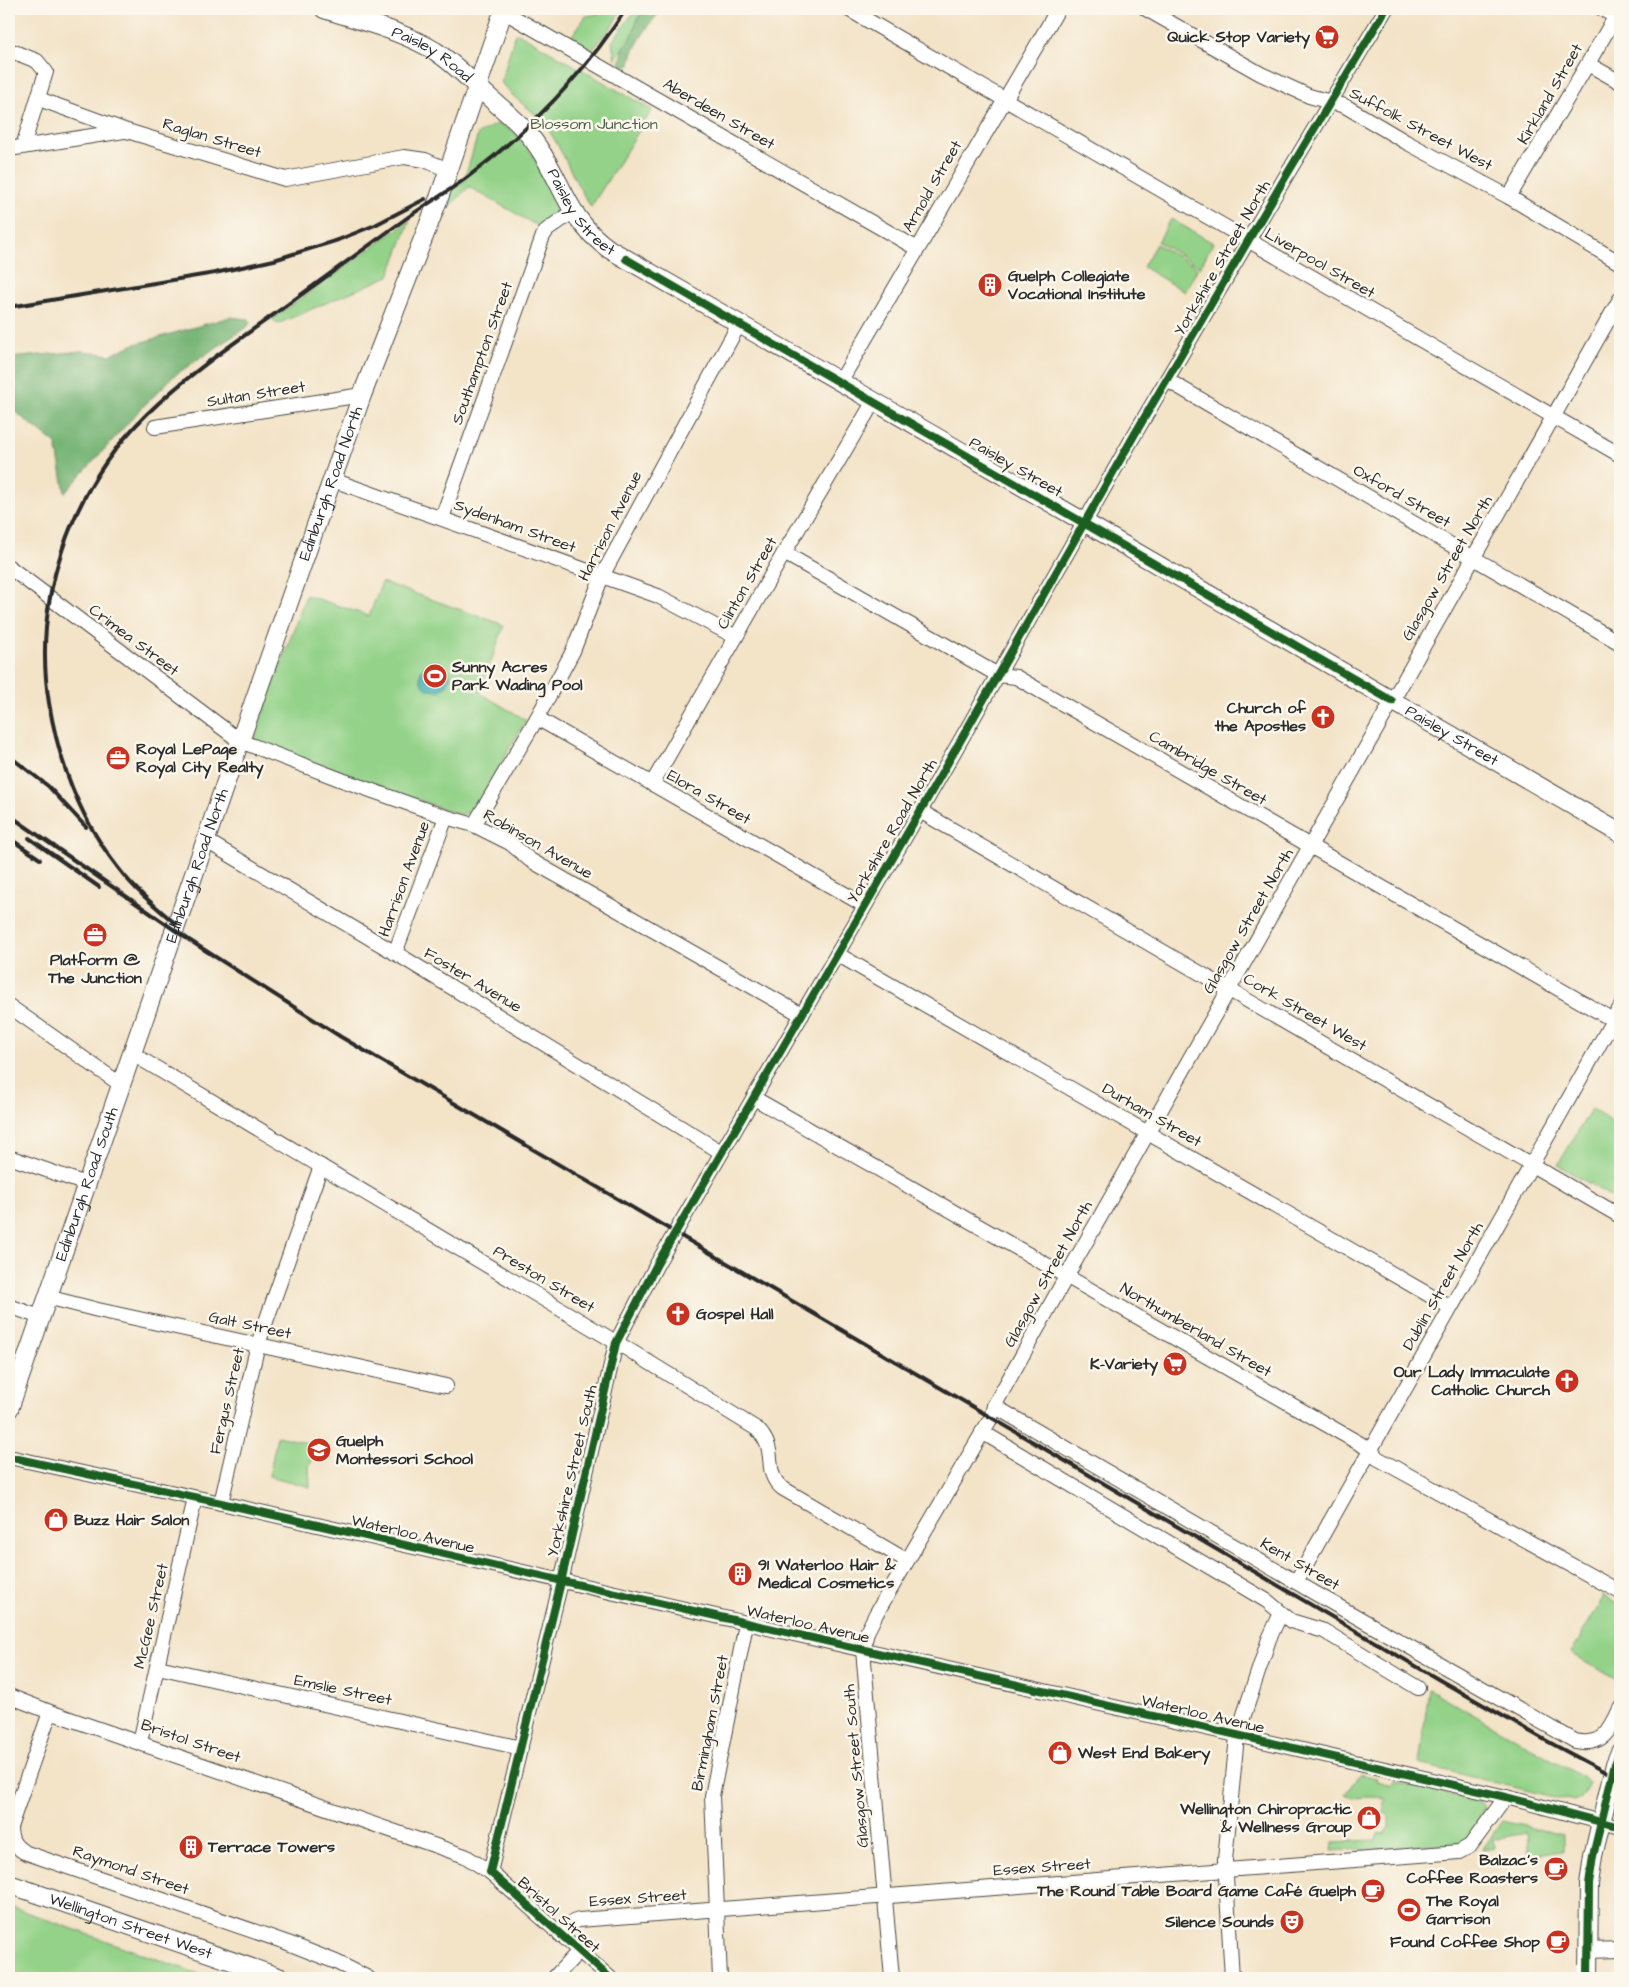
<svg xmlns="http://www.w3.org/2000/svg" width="1629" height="1987" font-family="'Architects Daughter',sans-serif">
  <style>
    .green { fill: #93d288; stroke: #5f7e5a }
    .forest { fill: #76b474; stroke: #507050 }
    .water { fill: #3aacb3; stroke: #326c6f }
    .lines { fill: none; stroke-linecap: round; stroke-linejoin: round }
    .minor-casing { stroke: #494742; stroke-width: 16 }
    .major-casing { stroke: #494742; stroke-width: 20 }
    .minor { stroke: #fff; stroke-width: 14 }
    .major { stroke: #fff; stroke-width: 18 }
    .rail { stroke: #2b2b2b; stroke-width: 4 }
    .cycleway-casing { stroke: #fbf7ec; stroke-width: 11 }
    .cycleway { stroke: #1b5e20; stroke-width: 8 }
    .labels { text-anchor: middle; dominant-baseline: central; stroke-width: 5; stroke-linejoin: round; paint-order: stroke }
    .poi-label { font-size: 16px; font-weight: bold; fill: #2b2b2b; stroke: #fbf7ec; text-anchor: start }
    .street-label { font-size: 16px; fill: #2b2b2b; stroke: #fbf7ec }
    .park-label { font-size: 16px; fill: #4a5d47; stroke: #fbf7ec }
  </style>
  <rect width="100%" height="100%" fill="#fbf7ec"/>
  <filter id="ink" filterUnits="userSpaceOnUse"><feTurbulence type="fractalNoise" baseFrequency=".02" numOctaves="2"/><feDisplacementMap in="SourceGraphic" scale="10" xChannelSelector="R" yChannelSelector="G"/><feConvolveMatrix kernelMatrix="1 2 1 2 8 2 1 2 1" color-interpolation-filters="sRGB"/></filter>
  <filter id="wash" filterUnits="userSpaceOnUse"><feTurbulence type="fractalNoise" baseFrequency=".0096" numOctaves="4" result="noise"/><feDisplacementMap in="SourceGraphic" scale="20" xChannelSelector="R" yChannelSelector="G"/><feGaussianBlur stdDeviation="1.12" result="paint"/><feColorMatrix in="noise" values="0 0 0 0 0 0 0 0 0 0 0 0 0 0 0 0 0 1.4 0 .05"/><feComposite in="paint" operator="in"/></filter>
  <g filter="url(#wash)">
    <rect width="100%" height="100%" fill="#f3e3c7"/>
    <!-- green -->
    <g class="green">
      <polygon points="600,9 622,9 610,29 590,53 569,40 586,16 597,14"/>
      <polygon points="636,9 645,9 638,18 632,36 615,60 612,42"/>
      <path d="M 518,33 L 652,110 L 591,207 C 573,181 564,151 545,125 C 533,109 512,99 501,82 L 515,34 Z"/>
      <path d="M 496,124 C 522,127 540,168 549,189 C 552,195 558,204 556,211 C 554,219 546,223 541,228 L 469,187 L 440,216 L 452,190 L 464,181 L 478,134 Z"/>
      <polygon points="1171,219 1213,243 1200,267 1158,242"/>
      <polygon points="410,220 389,276 277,324 272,319"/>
      <polygon points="1156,244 1198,268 1185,292 1143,267"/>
      <path d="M 382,582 L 504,625 L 480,693 L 526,720 L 476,806 C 468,815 463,816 452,812 L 265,745 L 254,739 L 306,595 L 369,616 Z"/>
      <polygon points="1591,1109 1620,1127 1620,1202 1558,1165"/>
      <polygon points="277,1436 314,1444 313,1451 315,1456 309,1466 310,1487 269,1476"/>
      <polygon points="1604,1596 1620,1606 1619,1681 1571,1653"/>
      <polygon points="1429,1689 1584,1778 1589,1783 1580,1799 1574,1802 1419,1764"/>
      <polygon points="1360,1774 1377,1778 1376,1781 1392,1785 1393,1781 1480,1802 1484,1807 1483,1812 1469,1837 1461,1843 1332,1851 1333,1842 1376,1840 1378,1834 1383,1835 1389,1828 1389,1815 1383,1813 1386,1798 1370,1797 1354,1798 1345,1794"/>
      <polygon points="1502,1821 1563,1835 1563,1851 1529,1856 1526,1833 1494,1839 1495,1848 1482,1850"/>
      <polygon points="9,1906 210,1978 9,1978"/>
    </g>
    <!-- forest -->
    <g class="forest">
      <path d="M 645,9 L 662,9 C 652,21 630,49 630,65 L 625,67 L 620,63 L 624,47 L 632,36 L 638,18 Z"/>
      <polygon points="230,317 249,319 250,323 247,327 175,375 136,414 65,493 56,444 9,407 9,358 82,351 110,355 132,345"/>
    </g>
    <!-- water -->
    <circle class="water" cx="435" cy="676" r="15"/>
  </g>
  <g filter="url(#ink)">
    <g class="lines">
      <defs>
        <g id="minor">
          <polyline points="848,9 1620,455"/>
          <polyline points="1146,9 1261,74 1309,96 1345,106 1406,142 1509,197 1620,263"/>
          <polyline points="1602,9 1615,16"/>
          <polyline points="503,11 916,248"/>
          <polyline points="9,50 37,61 46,72 23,146"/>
          <polyline points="1588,64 1620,82"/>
          <polyline points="39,99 127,131 285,179 404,157 425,160 448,170"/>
          <polyline points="9,149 124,131"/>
          <polyline points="1509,197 1620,9"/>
          <polyline points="1167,380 1620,643"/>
          <polyline points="840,382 1058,9"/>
          <polyline points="155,427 362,395"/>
          <polyline points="333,480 658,596 736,637"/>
          <polyline points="442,518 543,236 547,230 572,212"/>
          <polyline points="784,553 998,675 1016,677 1613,1020"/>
          <polyline points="9,567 240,741 342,780 446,817 474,825 510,843 530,860 802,1015"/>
          <polyline points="537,718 864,905"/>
          <polyline points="652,784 784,553 874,401"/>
          <polyline points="920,811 1620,1216"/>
          <polyline points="474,825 537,718 573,651 602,576 739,324"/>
          <polyline points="205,840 402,957 721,1152"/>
          <polyline points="395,953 446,817"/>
          <polyline points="837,954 1450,1307"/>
          <polyline points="9,1006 120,1084"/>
          <path d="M 131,1053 L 629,1350 L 757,1429 C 780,1452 761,1470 782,1488 L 906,1560"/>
          <polyline points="754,1098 1371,1450 1377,1458 1620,1592"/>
          <polyline points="9,1157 86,1184"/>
          <polyline points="47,1297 98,1310 446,1386"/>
          <polyline points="9,1306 40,1317"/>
          <path d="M 994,1406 L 1313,1592 L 1575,1741 C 1602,1747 1610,1731 1620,1709"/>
          <polyline points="982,1432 1267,1601 1291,1621 1324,1631 1418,1688"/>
          <polyline points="9,1457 221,1503 1346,1760 1506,1797 1620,1827"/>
          <polyline points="221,1503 258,1344 321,1166"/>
          <polyline points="1296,1582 1620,1008"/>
          <polyline points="158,1667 521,1748"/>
          <polyline points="9,1696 50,1712 465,1856 490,1872 610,1978"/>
          <path d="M 50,1712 L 10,1827 C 10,1839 14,1846 24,1852 L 288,1943 L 336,1962 L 368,1978"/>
          <polyline points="140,1742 195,1498"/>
          <polyline points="490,1872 561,1582 616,1343 657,1264 926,801 1136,432 1286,176 1386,9"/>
          <polyline points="560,1935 573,1922 579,1920 1459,1852 1470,1846 1506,1797"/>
          <polyline points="1588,1950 1620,1949"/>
          <polyline points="554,1978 579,1951"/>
          <polyline points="720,1978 712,1796 746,1624"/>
          <polyline points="892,1978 863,1650 867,1632 876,1614 991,1418 994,1406 1061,1286 1620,299"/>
          <polyline points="1232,1978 1225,1860 1237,1736 1269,1639 1281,1613"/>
        </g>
        <g id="major">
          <path id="s1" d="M 324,9 C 361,21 402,31 435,51 C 455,64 472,82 490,98 C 507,113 526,128 538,147 C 564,185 568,220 609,249 L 1072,515 L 1620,833"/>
          <path id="s2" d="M 9,1409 L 240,741 L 362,395 L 439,198 L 504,9"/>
          <path id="s3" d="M 9,1884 L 281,1978"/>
          <polyline points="1588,1978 1589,1884 1593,1856 1615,1764 1620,1752"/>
        </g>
      </defs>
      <!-- minor casing -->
      <use href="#minor" class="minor-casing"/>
      <!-- major casing -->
      <use href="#major" class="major-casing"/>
      <!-- minor -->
      <use href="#minor" class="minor"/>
      <!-- major -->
      <use href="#major" class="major"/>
      <!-- rail -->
      <g class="rail">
        <polyline points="9,307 215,273 274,260 338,240 375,225 425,199"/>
        <polyline points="9,756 48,786 86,827"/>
        <polyline points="9,815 189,940 341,1037 1443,1682 1545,1740 1620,1780"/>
        <polyline points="9,838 40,859"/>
        <polyline points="29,838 99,887"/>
        <path d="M 176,924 C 156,907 135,890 119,869 C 81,821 59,763 49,703 C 32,599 71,488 147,414 C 186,376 231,345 276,313 C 318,282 361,251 404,220 C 425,205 448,192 469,176 C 531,129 584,74 626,9"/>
      </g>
      <defs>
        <g id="cycleway">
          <polyline points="626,259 1392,701"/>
          <polyline points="9,1457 221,1503 1346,1760 1506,1797 1620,1827"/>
          <polyline points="610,1978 490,1872 561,1582 616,1343 657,1264 926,801 1136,432 1286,176 1386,9"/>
          <polyline points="1588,1978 1589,1884 1593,1856 1615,1764 1620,1752"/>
        </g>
      </defs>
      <!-- cycleway casing -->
      <use href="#cycleway" class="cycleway-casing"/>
      <!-- cycleway -->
      <use href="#cycleway" class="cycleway"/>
    </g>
  </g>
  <!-- icons -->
  <defs>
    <symbol id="supermarket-disc" viewBox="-11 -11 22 22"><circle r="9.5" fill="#c8321e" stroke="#fbf7ec"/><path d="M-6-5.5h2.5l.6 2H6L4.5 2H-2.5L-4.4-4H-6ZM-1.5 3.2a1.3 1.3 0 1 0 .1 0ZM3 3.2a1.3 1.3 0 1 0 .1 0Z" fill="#fff"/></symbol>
    <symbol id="building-disc" viewBox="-11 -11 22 22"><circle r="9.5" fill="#c8321e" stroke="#fbf7ec"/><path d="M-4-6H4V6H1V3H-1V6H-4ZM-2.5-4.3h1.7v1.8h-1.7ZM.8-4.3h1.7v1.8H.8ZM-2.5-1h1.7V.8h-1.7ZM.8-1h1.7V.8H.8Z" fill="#fff"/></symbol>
    <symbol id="stadium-disc" viewBox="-11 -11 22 22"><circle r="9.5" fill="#c8321e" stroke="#fbf7ec"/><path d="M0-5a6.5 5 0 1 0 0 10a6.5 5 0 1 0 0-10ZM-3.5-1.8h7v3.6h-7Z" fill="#fff"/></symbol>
    <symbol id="church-disc" viewBox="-11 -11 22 22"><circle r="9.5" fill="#c8321e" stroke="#fbf7ec"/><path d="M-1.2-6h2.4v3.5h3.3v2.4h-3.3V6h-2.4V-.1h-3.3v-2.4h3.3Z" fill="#fff"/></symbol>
    <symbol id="office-disc" viewBox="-11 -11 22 22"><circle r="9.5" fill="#c8321e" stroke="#fbf7ec"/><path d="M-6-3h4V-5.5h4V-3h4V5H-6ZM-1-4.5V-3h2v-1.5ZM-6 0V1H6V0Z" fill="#fff"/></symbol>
    <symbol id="school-disc" viewBox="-11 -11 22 22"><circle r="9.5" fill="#c8321e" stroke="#fbf7ec"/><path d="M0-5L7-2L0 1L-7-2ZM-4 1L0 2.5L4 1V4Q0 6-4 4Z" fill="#fff"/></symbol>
    <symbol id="shop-disc" viewBox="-11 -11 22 22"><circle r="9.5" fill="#c8321e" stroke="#fbf7ec"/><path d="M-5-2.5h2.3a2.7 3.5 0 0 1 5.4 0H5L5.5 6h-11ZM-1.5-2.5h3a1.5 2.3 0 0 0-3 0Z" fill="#fff"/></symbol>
    <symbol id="cafe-disc" viewBox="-11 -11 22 22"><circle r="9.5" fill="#c8321e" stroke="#fbf7ec"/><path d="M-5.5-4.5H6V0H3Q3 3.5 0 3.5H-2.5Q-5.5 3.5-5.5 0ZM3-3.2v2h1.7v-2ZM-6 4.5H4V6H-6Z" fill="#fff"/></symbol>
    <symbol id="theatre-disc" viewBox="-11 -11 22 22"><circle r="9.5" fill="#c8321e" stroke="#fbf7ec"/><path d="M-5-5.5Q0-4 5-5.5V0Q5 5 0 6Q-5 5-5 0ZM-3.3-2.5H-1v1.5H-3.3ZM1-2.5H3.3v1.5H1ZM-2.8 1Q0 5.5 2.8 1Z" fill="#fff"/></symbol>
  </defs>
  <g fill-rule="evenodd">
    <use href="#supermarket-disc" x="1313" y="23" width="28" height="28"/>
    <use href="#building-disc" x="976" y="271" width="28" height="28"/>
    <use href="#stadium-disc" x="421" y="662" width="28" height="28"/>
    <use href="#church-disc" x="1309" y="703" width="28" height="28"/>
    <use href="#office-disc" x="104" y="744" width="28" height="28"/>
    <use href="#office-disc" x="81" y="921" width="28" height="28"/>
    <use href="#church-disc" x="664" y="1300" width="28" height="28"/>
    <use href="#supermarket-disc" x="1161" y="1350" width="28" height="28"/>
    <use href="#church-disc" x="1553" y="1367" width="28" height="28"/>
    <use href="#school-disc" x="305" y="1436" width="28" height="28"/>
    <use href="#shop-disc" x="42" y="1506" width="28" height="28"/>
    <use href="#building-disc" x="726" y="1560" width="28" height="28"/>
    <use href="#shop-disc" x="1046" y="1739" width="28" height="28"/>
    <use href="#shop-disc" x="1355" y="1804" width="28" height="28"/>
    <use href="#building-disc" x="177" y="1833" width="28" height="28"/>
    <use href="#cafe-disc" x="1542" y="1855" width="28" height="28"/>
    <use href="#cafe-disc" x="1359" y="1877" width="28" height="28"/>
    <use href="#stadium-disc" x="1395" y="1896" width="28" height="28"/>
    <use href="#theatre-disc" x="1278" y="1908" width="28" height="28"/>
    <use href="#cafe-disc" x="1544" y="1928" width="28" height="28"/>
  </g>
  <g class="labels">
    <!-- poi labels -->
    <g class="poi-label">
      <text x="1310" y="37" text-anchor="end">Quick Stop Variety</text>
      <text x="1008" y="276">Guelph Collegiate<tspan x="1008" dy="18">Vocational Institute</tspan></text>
      <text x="452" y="667">Sunny Acres<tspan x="452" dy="18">Park Wading Pool</tspan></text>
      <text x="1306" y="708" text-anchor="end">Church of<tspan x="1306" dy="18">the Apostles</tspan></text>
      <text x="136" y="749">Royal LePage<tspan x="136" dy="18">Royal City Realty</tspan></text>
      <text x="95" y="960" text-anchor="middle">Platform @<tspan x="95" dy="18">The Junction</tspan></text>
      <text x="696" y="1314">Gospel Hall</text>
      <text x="1158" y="1364" text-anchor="end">K-Variety</text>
      <text x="1550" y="1372" text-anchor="end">Our Lady Immaculate<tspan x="1550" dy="18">Catholic Church</tspan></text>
      <text x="336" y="1441">Guelph<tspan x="336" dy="18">Montessori School</tspan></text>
      <text x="74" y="1520">Buzz Hair Salon</text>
      <text x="758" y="1565">91 Waterloo Hair &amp;<tspan x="758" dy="18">Medical Cosmetics</tspan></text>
      <text x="1078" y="1753">West End Bakery</text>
      <text x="1352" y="1809" text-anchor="end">Wellington Chiropractic<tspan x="1352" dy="18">&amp; Wellness Group</tspan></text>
      <text x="208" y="1847">Terrace Towers</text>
      <text x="1538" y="1860" text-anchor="end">Balzac’s<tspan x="1538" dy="18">Coffee Roasters</tspan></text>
      <text x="1356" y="1891" text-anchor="end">The Round Table Board Game Café Guelph</text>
      <text x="1426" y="1901">The Royal<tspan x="1426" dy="18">Garrison</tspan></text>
      <text x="1274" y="1922" text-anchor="end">Silence Sounds</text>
      <text x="1540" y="1942" text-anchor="end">Found Coffee Shop</text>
    </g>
    <!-- street labels -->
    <g class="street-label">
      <text stroke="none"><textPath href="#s1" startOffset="118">Paisley Road</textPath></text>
      <text transform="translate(1550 94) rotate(-60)">Kirkland Street</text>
      <text transform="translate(719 114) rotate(30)">Aberdeen Street</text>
      <text transform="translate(1421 129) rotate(28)">Suffolk Street West</text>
      <text transform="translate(212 138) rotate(17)">Raglan Street</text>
      <text transform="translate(932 186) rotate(-60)">Arnold Street</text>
      <text stroke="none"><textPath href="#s1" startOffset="339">Paisley Street</textPath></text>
      <text transform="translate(1222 258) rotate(-60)">Yorkshire Street North</text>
      <text transform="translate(1320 263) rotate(30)">Liverpool Street</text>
      <text transform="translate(482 353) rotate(-70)">Southampton Street</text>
      <text transform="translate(256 394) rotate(-9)">Sultan Street</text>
      <text transform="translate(1016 467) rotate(30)">Paisley Street</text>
      <text stroke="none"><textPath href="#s2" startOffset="980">Edinburgh Road North</textPath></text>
      <text transform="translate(1402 496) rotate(30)">Oxford Street</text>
      <text transform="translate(515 526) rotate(20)">Sydenham Street</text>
      <text transform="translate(610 526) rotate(-63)">Harrison Avenue</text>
      <text transform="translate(1447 568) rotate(-60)">Glasgow Street North</text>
      <text transform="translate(747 583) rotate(-60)">Clinton Street</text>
      <text transform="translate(134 640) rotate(37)">Crimea Street</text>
      <text stroke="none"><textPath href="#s1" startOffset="1359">Paisley Street</textPath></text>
      <text transform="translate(1208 768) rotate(30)">Cambridge Street</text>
      <text transform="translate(709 797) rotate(30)">Elora Street</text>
      <text transform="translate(892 831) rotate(-60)">Yorkshire Road North</text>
      <text transform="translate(538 844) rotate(30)">Robinson Avenue</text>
      <text stroke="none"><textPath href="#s2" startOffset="575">Edinburgh Road North</textPath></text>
      <text transform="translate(404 879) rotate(-70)">Harrison Avenue</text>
      <text transform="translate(1248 921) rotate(-60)">Glasgow Street North</text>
      <text transform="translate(473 980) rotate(31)">Foster Avenue</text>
      <text transform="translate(1305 1012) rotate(30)">Cork Street West</text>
      <text transform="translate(1152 1115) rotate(30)">Durham Street</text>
      <text stroke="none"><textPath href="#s2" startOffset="238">Edinburgh Road South</textPath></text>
      <text transform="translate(1048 1274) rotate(-61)">Glasgow Street North</text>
      <text transform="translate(544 1279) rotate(31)">Preston Street</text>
      <text transform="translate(1443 1286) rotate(-60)">Dublin Street North</text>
      <text transform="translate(250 1325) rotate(12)">Galt Street</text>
      <text transform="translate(1196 1330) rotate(30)">Northumberland Street</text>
      <text transform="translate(227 1401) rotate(-77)">Fergus Street</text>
      <text transform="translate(572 1471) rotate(-77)">Yorkshire Street South</text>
      <text transform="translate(413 1534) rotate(13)">Waterloo Avenue</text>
      <text transform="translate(1300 1564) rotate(30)">Kent Street</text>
      <text transform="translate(151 1616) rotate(-77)">McGee Street</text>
      <text transform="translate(808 1624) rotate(13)">Waterloo Avenue</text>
      <text transform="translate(343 1690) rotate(12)">Emslie Street</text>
      <text transform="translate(1203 1714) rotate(13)">Waterloo Avenue</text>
      <text transform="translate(710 1723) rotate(-79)">Birmingham Street</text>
      <text transform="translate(191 1741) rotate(19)">Bristol Street</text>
      <text transform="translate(856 1766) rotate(-95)">Glasgow Street South</text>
      <text transform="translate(1042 1867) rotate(-4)">Essex Street</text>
      <text transform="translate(131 1870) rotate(19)">Raymond Street</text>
      <text transform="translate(638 1898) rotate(-4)">Essex Street</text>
      <text transform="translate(559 1915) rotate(42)">Bristol Street</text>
      <text stroke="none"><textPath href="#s3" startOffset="129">Wellington Street West</textPath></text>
    </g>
    <!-- park labels -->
    <g class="park-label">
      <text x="594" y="124">Blossom Junction</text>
    </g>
  </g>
  <!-- margin -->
  <rect width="1629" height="1987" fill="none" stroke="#fbf7ec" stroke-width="30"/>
</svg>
